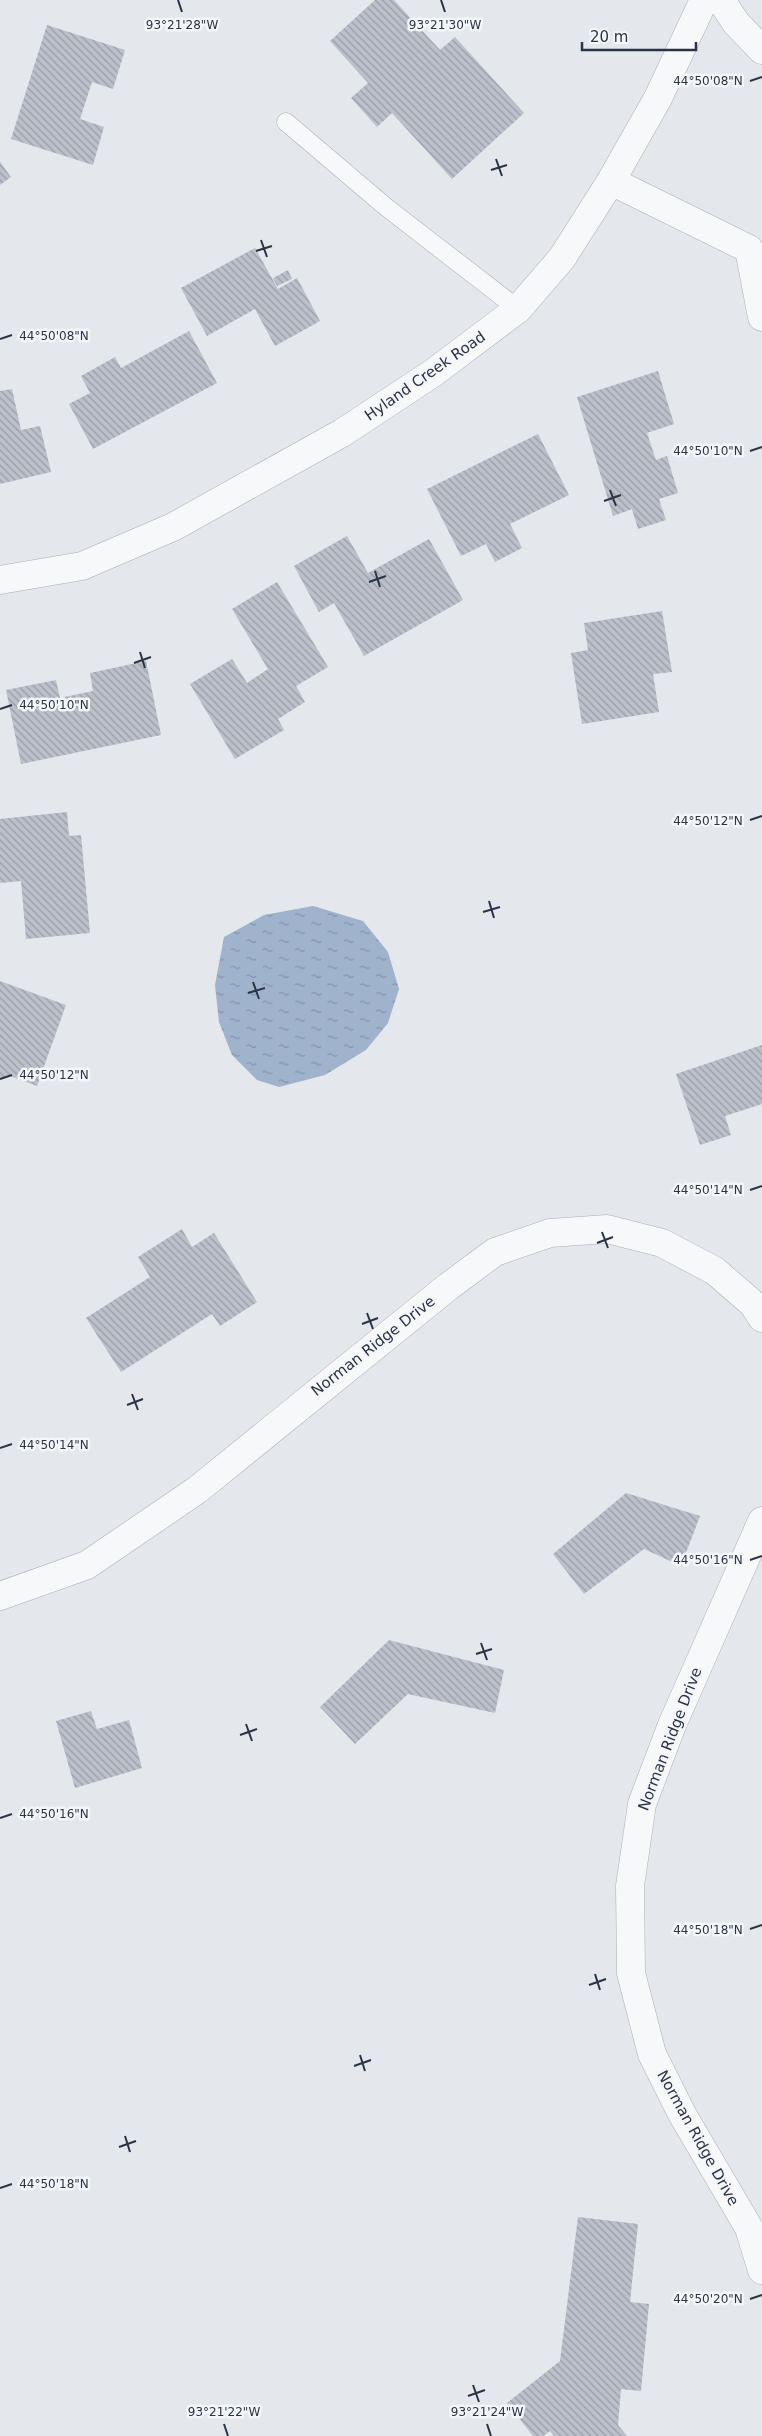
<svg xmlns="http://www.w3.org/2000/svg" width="762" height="2436" font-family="'DejaVu Sans',sans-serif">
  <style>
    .water { fill: url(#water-ripples) }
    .building { fill: url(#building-back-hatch) }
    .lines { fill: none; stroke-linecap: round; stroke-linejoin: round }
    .lane-casing { stroke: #a9aeb7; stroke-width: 19 }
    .street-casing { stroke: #a9aeb7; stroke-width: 29 }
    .lane { stroke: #f7f8fa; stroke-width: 18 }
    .street { stroke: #f7f8fa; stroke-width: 28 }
    .ticks { fill: none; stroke: #2b3445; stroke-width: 2 }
    .labels { text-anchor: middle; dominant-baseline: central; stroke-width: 5; stroke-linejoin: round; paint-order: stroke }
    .street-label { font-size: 15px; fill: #2b3445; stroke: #f4f6f9 }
    .ticks-label { font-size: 12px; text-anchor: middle; fill: #2b3445; stroke: #f4f6f9; stroke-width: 5; stroke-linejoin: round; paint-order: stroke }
  </style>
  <defs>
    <pattern id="water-ripples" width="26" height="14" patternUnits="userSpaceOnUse" patternTransform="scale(1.25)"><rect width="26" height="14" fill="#9fb4cc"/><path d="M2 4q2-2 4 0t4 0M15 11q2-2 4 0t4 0" fill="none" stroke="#8293a7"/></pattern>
    <pattern id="building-back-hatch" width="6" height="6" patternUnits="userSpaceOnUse" patternTransform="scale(1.25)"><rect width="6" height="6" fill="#bbc0ca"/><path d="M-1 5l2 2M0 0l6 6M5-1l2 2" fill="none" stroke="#989da6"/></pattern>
  </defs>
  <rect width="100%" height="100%" fill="#e4e7ec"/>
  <!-- water -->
  <polygon class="water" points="313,906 363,921 388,952 399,989 388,1023 366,1050 325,1075 279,1087 257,1080 232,1055 219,1022 215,985 224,937 264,915"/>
  <!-- building -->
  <g class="building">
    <polygon points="375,0 394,0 440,50 455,37 524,113 452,179 392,113 377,127 351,98 368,83 330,41"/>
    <polygon points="47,25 125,50 113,89 92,82 80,119 104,127 93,165 11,139"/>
    <polygon points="0,162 11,177 0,185"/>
    <polygon points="255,248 278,289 297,278 320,321 275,346 255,309 207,336 181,288"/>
    <polygon points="288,270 292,279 277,286 273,278"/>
    <polygon points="189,331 217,383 93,449 69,404 90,393 81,376 115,357 121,368"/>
    <polygon points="658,371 674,424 647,433 656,460 667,456 678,493 659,499 666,520 638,529 632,509 613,516 577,397"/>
    <polygon points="12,389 21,430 40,426 51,472 0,484 0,391"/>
    <polygon points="538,434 569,495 510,524 522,548 495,562 486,544 461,556 427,489"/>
    <polygon points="347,536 368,573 429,539 463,600 364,656 334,603 319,612 294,566"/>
    <polygon points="277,582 328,667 296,686 305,702 278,719 284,730 235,759 190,684 232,659 247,683 268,669 232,609"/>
    <polygon points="662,611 672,672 653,674 659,712 582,724 571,653 588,650 584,623"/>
    <polygon points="146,661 161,735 21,764 6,690 56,680 60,698 93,691 90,673"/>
    <polygon points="67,812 69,836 81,835 90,933 26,939 21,881 0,883 0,819"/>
    <polygon points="0,981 66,1005 37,1086 10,1076 0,1080"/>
    <polygon points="762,1045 762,1104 725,1116 731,1135 700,1145 676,1074"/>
    <polygon points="182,1229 192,1247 214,1233 257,1302 220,1326 212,1314 121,1372 86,1318 150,1277 138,1257"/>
    <polygon points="626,1493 700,1516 681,1566 644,1549 584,1594 553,1554"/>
    <polygon points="389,1640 504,1670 495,1713 408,1694 355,1744 320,1707"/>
    <polygon points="91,1711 97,1729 129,1720 142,1768 75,1788 56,1721"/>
    <polygon points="578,2217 638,2224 630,2302 649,2304 641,2391 621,2389 618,2425 627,2436 554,2436 550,2431 543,2436 533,2436 507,2403 560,2361"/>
  </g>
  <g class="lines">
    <defs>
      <polyline id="lane" points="286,122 386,207 518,309"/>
      <g id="street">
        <polyline points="721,0 736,23 762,50"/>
        <polyline points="611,181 749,249 762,317"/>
        <polyline points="0,580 82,566 173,527 342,433 433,373 518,309 562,258 611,181 658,98 704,0"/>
        <polyline points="762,1521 672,1725 642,1804 630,1886 631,1973 652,2054 682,2114 749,2228 762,2270"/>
        <polyline points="0,1596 87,1565 197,1490 449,1286 495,1252 550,1233 607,1229 662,1243 715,1271 753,1304 762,1318"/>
      </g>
    </defs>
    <!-- lane casing -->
    <use href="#lane" class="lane-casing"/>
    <!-- street casing -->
    <use href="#street" class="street-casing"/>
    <!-- lane -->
    <use href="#lane" class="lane"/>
    <!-- street -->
    <use href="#street" class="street"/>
  </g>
  <!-- ticks -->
  <path class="ticks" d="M 178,0 L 182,12M 441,0 L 445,12M 750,81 L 762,77M 496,159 L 502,176M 491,170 L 507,165M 261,240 L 267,257M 256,251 L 272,246M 0,339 L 12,335M 750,451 L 762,447M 610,490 L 616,506M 604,501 L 621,495M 375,571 L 380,587M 369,582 L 386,576M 140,652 L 145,668M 134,663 L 151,657M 0,709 L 12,705M 750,820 L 762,816M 489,901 L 494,918M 483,912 L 500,907M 253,982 L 259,999M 248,993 L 265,988M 0,1079 L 12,1075M 750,1190 L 762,1186M 602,1232 L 608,1248M 597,1243 L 613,1237M 367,1313 L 373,1329M 362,1324 L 378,1318M 132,1394 L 138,1410M 127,1405 L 143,1399M 0,1448 L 12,1444M 750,1560 L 762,1556M 481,1643 L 487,1660M 476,1654 L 492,1649M 246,1724 L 252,1741M 240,1735 L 257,1729M 0,1818 L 12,1814M 750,1929 L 762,1925M 595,1974 L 600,1990M 589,1985 L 606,1979M 360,2055 L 365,2071M 354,2066 L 371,2060M 125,2136 L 130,2152M 119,2147 L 136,2141M 0,2188 L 12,2184M 750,2299 L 762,2295M 473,2385 L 479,2402M 468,2396 L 485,2390M 224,2424 L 228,2436M 487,2424 L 491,2436"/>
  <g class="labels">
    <!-- street labels -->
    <g class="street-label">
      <text transform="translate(425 376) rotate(-35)">Hyland Creek Road</text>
      <text transform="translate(373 1346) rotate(-38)">Norman Ridge Drive</text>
      <text transform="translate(670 1739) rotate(-69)">Norman Ridge Drive</text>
      <text transform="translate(698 2138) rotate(61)">Norman Ridge Drive</text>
    </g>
  </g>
  <g class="ticks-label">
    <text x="182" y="29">93°21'28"W</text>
    <text x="445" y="29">93°21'30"W</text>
    <text x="708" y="85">44°50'08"N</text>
    <text x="54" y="340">44°50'08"N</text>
    <text x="708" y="455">44°50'10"N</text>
    <text x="54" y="709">44°50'10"N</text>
    <text x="708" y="825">44°50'12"N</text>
    <text x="54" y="1079">44°50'12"N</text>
    <text x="708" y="1194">44°50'14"N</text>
    <text x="54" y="1449">44°50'14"N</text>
    <text x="708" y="1564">44°50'16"N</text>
    <text x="54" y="1818">44°50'16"N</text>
    <text x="708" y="1934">44°50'18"N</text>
    <text x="54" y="2188">44°50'18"N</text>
    <text x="708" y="2303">44°50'20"N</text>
    <text x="224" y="2416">93°21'22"W</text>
    <text x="487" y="2416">93°21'24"W</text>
  </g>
  <!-- scale -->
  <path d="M582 42v8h114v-8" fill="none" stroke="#2b3445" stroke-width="2.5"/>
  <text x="590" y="42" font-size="15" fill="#2b3445" stroke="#f4f6f9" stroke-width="4" paint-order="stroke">20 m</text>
</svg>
